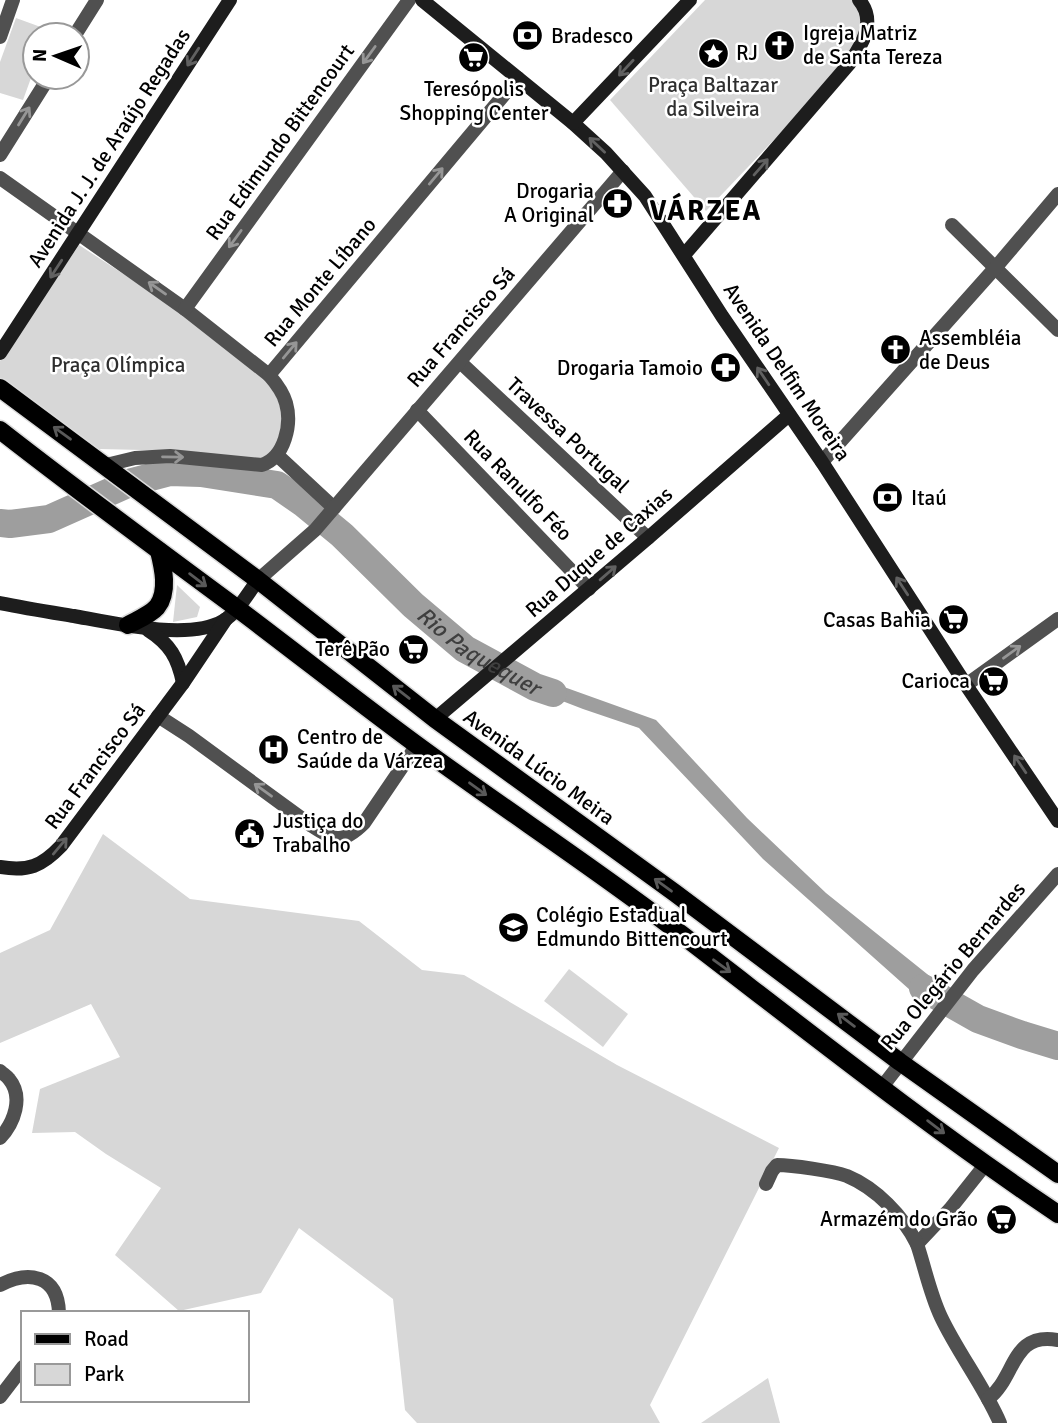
<svg xmlns="http://www.w3.org/2000/svg" width="1058" height="1423" font-family="Signika,sans-serif">
  <style>
    .green { fill: #d7d7d7 }
    .water { fill: #9e9e9e }
    .lines { fill: none; stroke-linecap: round; stroke-linejoin: round }
    .river { stroke: #9e9e9e; stroke-width: 28 }
    .primary-casing { stroke: #dbdbdb; stroke-width: 21 }
    .street { stroke: #505050; stroke-width: 14 }
    .secondary { stroke: #1d1d1d; stroke-width: 14 }
    .primary { stroke: #000; stroke-width: 18 }
    .oneway { stroke: #969696 }
    .oneway2 { stroke: #616161 }
    .oneway3 { stroke: #595959 }
    .labels { text-anchor: middle; dominant-baseline: central; stroke-width: 5; stroke-linejoin: round; paint-order: stroke }
    .poi-label { font-size: 21px; fill: #000; stroke: #fff; text-anchor: start }
    .park-label { font-size: 21px; fill: #2e2e2e; stroke: #fff }
    .street-label { font-size: 21px; fill: #000; stroke: #fff }
    .water-label { font-size: 23px; font-style: italic; fill: #3f3f3f; stroke: #fff }
    .district-label { font-size: 28px; font-weight: bold; letter-spacing: 2px; fill: #000; stroke: #fff }
  </style>
  <rect width="100%" height="100%" fill="#fff"/>
  <!-- green -->
  <g class="green">
    <polygon points="705,0 854,0 864,22 853,57 706,211 610,100"/>
    <polygon points="16,18 49,30 47,35 35,35 35,67 23,100 0,93 0,62"/>
    <polygon points="79,245 180,311 267,378 285,415 283,435 273,453 255,463 185,451 99,449 0,381 0,361"/>
    <polygon points="177,585 200,607 197,617 173,622"/>
    <polygon points="103,834 190,899 359,921 422,970 464,975 617,1065 779,1148 650,1405 660,1423 417,1423 405,1410 393,1299 299,1228 261,1293 179,1311 115,1255 161,1188 106,1154 75,1132 32,1133 40,1089 120,1057 91,1004 0,1043 0,953 50,930"/>
    <polygon points="569,969 628,1014 603,1047 544,1001"/>
    <polygon points="768,1378 780,1423 701,1423"/>
  </g>
  <!-- water -->
  <g class="water">
    <polygon points="525,673 656,720 747,818 826,893 947,990 937,1007 910,990 763,859 639,728 583,709 513,682"/>
    <polygon points="966,1003 1025,1028 1058,1037 1058,1053 1012,1039 956,1016"/>
  </g>
  <g class="lines">
    <!-- river -->
    <g class="river">
      <path id="s1" d="M 0,523 L 10,524 L 49,519 L 132,482 L 170,472 L 201,473 L 277,485 L 303,503 L 342,535 L 413,605 L 465,649 L 535,687 L 553,693"/>
      <polyline points="923,988 978,1019 1022,1035 1058,1046"/>
    </g>
    <defs>
      <g id="primary">
        <polyline points="0,388 258,580 435,719 675,893 900,1062 1058,1174"/>
        <path d="M 0,430 C 78,491 158,550 238,609 C 298,654 357,701 417,745 C 504,809 595,868 681,934 C 805,1029 928,1127 1058,1214"/>
        <path d="M 128,625 C 137,620 150,615 157,607 C 169,592 163,567 159,551"/>
      </g>
    </defs>
    <!-- primary casing -->
    <use href="#primary" class="primary-casing"/>
    <!-- street -->
    <g class="street">
      <polyline points="75,35 97,0"/>
      <polyline points="0,37 13,0"/>
      <polyline points="0,155 49,77"/>
      <polyline points="0,178 185,309 269,375"/>
      <polyline points="952,225 1058,330"/>
      <polyline points="185,309 409,0"/>
      <polyline points="460,362 648,538"/>
      <polyline points="417,410 589,589"/>
      <polyline points="277,455 334,508"/>
      <polyline points="822,462 996,267 1058,194"/>
      <path d="M 106,465 L 135,458 L 170,456 L 262,465 C 285,457 292,424 286,403 C 283,392 276,383 269,375 L 518,78"/>
      <polyline points="258,580 315,530 623,171"/>
      <polyline points="966,685 1058,619"/>
      <path d="M 158,716 L 189,736 L 312,826 C 335,841 343,844 364,823 L 417,745"/>
      <path d="M 0,1071 C 3,1074 7,1076 9,1079 C 24,1097 14,1123 0,1138"/>
      <polyline points="882,1087 973,970 1058,874"/>
      <path d="M 985,1165 L 950,1209 L 917,1244 C 925,1268 930,1294 941,1317 C 958,1353 984,1386 1000,1423"/>
      <path d="M 766,1184 L 772,1171 L 777,1165 C 792,1165 833,1171 847,1176 C 876,1188 903,1216 917,1244"/>
      <path d="M 0,1285 C 29,1270 58,1275 59,1313"/>
      <polyline points="0,1397 23,1367"/>
      <path d="M 988,1399 C 1016,1378 1011,1331 1058,1340"/>
    </g>
    <!-- secondary -->
    <g class="secondary">
      <polyline points="422,0 573,123 606,153 645,196 722,316 822,462 966,685 1058,821"/>
      <polyline points="573,123 690,0"/>
      <path d="M 684,255 L 849,64 C 862,45 877,21 859,0"/>
      <polyline points="0,353 230,0"/>
      <path d="M 0,603 C 25,608 50,612 74,616 C 112,623 189,641 223,621 C 238,612 248,593 258,580"/>
      <path d="M 148,630 C 170,644 178,658 183,683"/>
      <polyline points="435,719 648,538 789,415"/>
      <path d="M 0,867 C 28,872 42,866 61,846 L 183,683 L 226,619"/>
    </g>
    <!-- primary -->
    <use href="#primary" class="primary"/>
  </g>
  <!-- one-way arrows -->
  <defs><path id="oneway-shaft" d="M-6 0H5M1.5-3L5.5 0L1.5 3" fill="none" stroke-width="1.6" stroke-linecap="round" stroke-linejoin="round" transform="scale(1.75)"/></defs>
  <g class="oneway">
    <use href="#oneway-shaft" transform="translate(369 55) rotate(126)"/>
    <use href="#oneway-shaft" transform="translate(24 116) rotate(-58)"/>
    <use href="#oneway-shaft" transform="translate(436 176) rotate(-50)"/>
    <use href="#oneway-shaft" transform="translate(235 239) rotate(126)"/>
    <use href="#oneway-shaft" transform="translate(157 288) rotate(-145)"/>
    <use href="#oneway-shaft" transform="translate(290 350) rotate(-50)"/>
    <use href="#oneway-shaft" transform="translate(173 457) rotate(1)"/>
    <use href="#oneway-shaft" transform="translate(1012 652) rotate(-36)"/>
    <use href="#oneway-shaft" transform="translate(263 790) rotate(-144)"/>
  </g>
  <g class="oneway2">
    <use href="#oneway-shaft" transform="translate(193 57) rotate(123)"/>
    <use href="#oneway-shaft" transform="translate(626 68) rotate(133)"/>
    <use href="#oneway-shaft" transform="translate(597 145) rotate(-137)"/>
    <use href="#oneway-shaft" transform="translate(761 167) rotate(-49)"/>
    <use href="#oneway-shaft" transform="translate(56 269) rotate(123)"/>
    <use href="#oneway-shaft" transform="translate(763 376) rotate(-124)"/>
    <use href="#oneway-shaft" transform="translate(608 573) rotate(-41)"/>
    <use href="#oneway-shaft" transform="translate(902 586) rotate(-123)"/>
    <use href="#oneway-shaft" transform="translate(1020 764) rotate(-124)"/>
    <use href="#oneway-shaft" transform="translate(60 846) rotate(-50)"/>
  </g>
  <g class="oneway3">
    <use href="#oneway-shaft" transform="translate(62 433) rotate(-144)"/>
    <use href="#oneway-shaft" transform="translate(198 580) rotate(37)"/>
    <use href="#oneway-shaft" transform="translate(401 692) rotate(-142)"/>
    <use href="#oneway-shaft" transform="translate(478 789) rotate(36)"/>
    <use href="#oneway-shaft" transform="translate(663 885) rotate(-144)"/>
    <use href="#oneway-shaft" transform="translate(722 966) rotate(36)"/>
    <use href="#oneway-shaft" transform="translate(846 1020) rotate(-143)"/>
    <use href="#oneway-shaft" transform="translate(936 1127) rotate(37)"/>
  </g>
  <!-- icons -->
  <defs>
    <symbol id="bank-disc" viewBox="-11 -11 22 22"><circle r="9.5" fill="#000" stroke="#fff"/><path d="M-6-4H6V4H-6ZM0-2.3a2.3 2.3 0 1 0 0 4.6a2.3 2.3 0 1 0 0-4.6Z" fill="#fff"/></symbol>
    <symbol id="church-disc" viewBox="-11 -11 22 22"><circle r="9.5" fill="#000" stroke="#fff"/><path d="M-1.2-6h2.4v3.5h3.3v2.4h-3.3V6h-2.4V-.1h-3.3v-2.4h3.3Z" fill="#fff"/></symbol>
    <symbol id="sight-disc" viewBox="-11 -11 22 22"><circle r="9.5" fill="#000" stroke="#fff"/><path d="M0-6L1.8-2.2L6-1.7L2.9 1.2L3.7 5.4L0 3.3L-3.7 5.4L-2.9 1.2L-6-1.7L-1.8-2.2Z" fill="#fff"/></symbol>
    <symbol id="supermarket-disc" viewBox="-11 -11 22 22"><circle r="9.5" fill="#000" stroke="#fff"/><path d="M-6-5.5h2.5l.6 2H6L4.5 2H-2.5L-4.4-4H-6ZM-1.5 3.2a1.3 1.3 0 1 0 .1 0ZM3 3.2a1.3 1.3 0 1 0 .1 0Z" fill="#fff"/></symbol>
    <symbol id="pharmacy-disc" viewBox="-11 -11 22 22"><circle r="9.5" fill="#000" stroke="#fff"/><path d="M-2-6h4v4h4v4h-4v4h-4v-4h-4v-4h4Z" fill="#fff"/></symbol>
    <symbol id="hospital-disc" viewBox="-11 -11 22 22"><circle r="9.5" fill="#000" stroke="#fff"/><path d="M-5-5h3v3.5h4V-5h3V5h-3V1.5h-4V5h-3Z" fill="#fff"/></symbol>
    <symbol id="civic-disc" viewBox="-11 -11 22 22"><circle r="9.5" fill="#000" stroke="#fff"/><path d="M-.6-6.5H3V-4.5H.6V-3L4-1V1h2V6H-6V1h2V-1L-.6-3ZM-1.2 2.5V6h2.4V2.5Z" fill="#fff"/></symbol>
    <symbol id="school-disc" viewBox="-11 -11 22 22"><circle r="9.5" fill="#000" stroke="#fff"/><path d="M0-5L7-2L0 1L-7-2ZM-4 1L0 2.5L4 1V4Q0 6-4 4Z" fill="#fff"/></symbol>
  </defs>
  <g fill-rule="evenodd">
    <use href="#bank-disc" x="510" y="18" width="35" height="35"/>
    <use href="#church-disc" x="762" y="28" width="35" height="35"/>
    <use href="#sight-disc" x="696" y="36" width="35" height="35"/>
    <use href="#supermarket-disc" x="456" y="40" width="35" height="35"/>
    <use href="#pharmacy-disc" x="600" y="186" width="35" height="35"/>
    <use href="#church-disc" x="878" y="332" width="35" height="35"/>
    <use href="#pharmacy-disc" x="708" y="350" width="35" height="35"/>
    <use href="#bank-disc" x="870" y="480" width="35" height="35"/>
    <use href="#supermarket-disc" x="936" y="602" width="35" height="35"/>
    <use href="#supermarket-disc" x="396" y="632" width="35" height="35"/>
    <use href="#supermarket-disc" x="976" y="664" width="35" height="35"/>
    <use href="#hospital-disc" x="256" y="732" width="35" height="35"/>
    <use href="#civic-disc" x="232" y="816" width="35" height="35"/>
    <use href="#school-disc" x="496" y="910" width="35" height="35"/>
    <use href="#supermarket-disc" x="984" y="1202" width="35" height="35"/>
  </g>
  <g class="labels">
    <!-- poi labels -->
    <g class="poi-label">
      <text x="803" y="33">Igreja Matriz<tspan x="803" dy="24">de Santa Tereza</tspan></text>
      <text x="551" y="36">Bradesco</text>
      <text x="736" y="53">RJ</text>
      <text x="474" y="89" text-anchor="middle">Teresópolis<tspan x="474" dy="24">Shopping Center</tspan></text>
      <text x="594" y="191" text-anchor="end">Drogaria<tspan x="594" dy="24">A Original</tspan></text>
      <text x="919" y="338">Assembléia<tspan x="919" dy="24">de Deus</tspan></text>
      <text x="703" y="368" text-anchor="end">Drogaria Tamoio</text>
      <text x="911" y="498">Itaú</text>
      <text x="931" y="620" text-anchor="end">Casas Bahia</text>
      <text x="390" y="649" text-anchor="end">Terê Pão</text>
      <text x="970" y="681" text-anchor="end">Carioca</text>
      <text x="297" y="737">Centro de<tspan x="297" dy="24">Saúde da Várzea</tspan></text>
      <text x="273" y="821">Justiça do<tspan x="273" dy="24">Trabalho</tspan></text>
      <text x="536" y="915">Colégio Estadual<tspan x="536" dy="24">Edmundo Bittencourt</tspan></text>
      <text x="978" y="1219" text-anchor="end">Armazém do Grão</text>
    </g>
    <!-- park labels -->
    <g class="park-label">
      <text x="713" y="85">Praça Baltazar<tspan x="713" dy="24">da Silveira</tspan></text>
      <text x="118" y="365">Praça Olímpica</text>
    </g>
    <!-- street labels -->
    <g class="street-label">
      <text transform="translate(280 142) rotate(-54)">Rua Edimundo Bittencourt</text>
      <text transform="translate(109 148) rotate(-57)">Avenida J. J. de Araújo Regadas</text>
      <text transform="translate(320 282) rotate(-50)">Rua Monte Líbano</text>
      <text transform="translate(461 327) rotate(-49)">Rua Francisco Sá</text>
      <text transform="translate(787 372) rotate(56)">Avenida Delfim Moreira</text>
      <text transform="translate(568 435) rotate(43)">Travessa Portugal</text>
      <text transform="translate(518 485) rotate(46)">Rua Ranulfo Féo</text>
      <text transform="translate(599 552) rotate(-41)">Rua Duque de Caxias</text>
      <text transform="translate(95 766) rotate(-53)">Rua Francisco Sá</text>
      <text transform="translate(539 767) rotate(36)">Avenida Lúcio Meira</text>
      <text transform="translate(953 966) rotate(-50)">Rua Olegário Bernardes</text>
    </g>
    <!-- water labels -->
    <g class="water-label">
      <text stroke="none"><textPath href="#s1" startOffset="550">Rio Paquequer</textPath></text>
    </g>
    <!-- district labels -->
    <g class="district-label">
      <text x="706" y="211">VÁRZEA</text>
    </g>
  </g>
  <!-- legend -->
  <rect x="21" y="1311" width="228" height="91" fill="#ffffff" stroke="#999999" stroke-width="2"/>
  <rect x="35" y="1334" width="35" height="10" fill="#000000" stroke="#999999" stroke-width="2"/>
  <text x="84" y="1346" font-size="21" fill="#000000">Road</text>
  <rect x="35" y="1364" width="35" height="21" fill="#d7d7d7" stroke="#999999" stroke-width="2"/>
  <text x="84" y="1381" font-size="21" fill="#000000">Park</text>
  <!-- north arrow -->
  <g transform="translate(56 56) rotate(272)"><circle r="33" fill="#ffffff" stroke="#999999" stroke-width="2"/>
  <path d="M0-5L12 26L0 18L-12 26Z" fill="#000000"/>
  <text y="-10" font-size="19" font-weight="bold" text-anchor="middle" fill="#000000">N</text>
  </g>
</svg>
